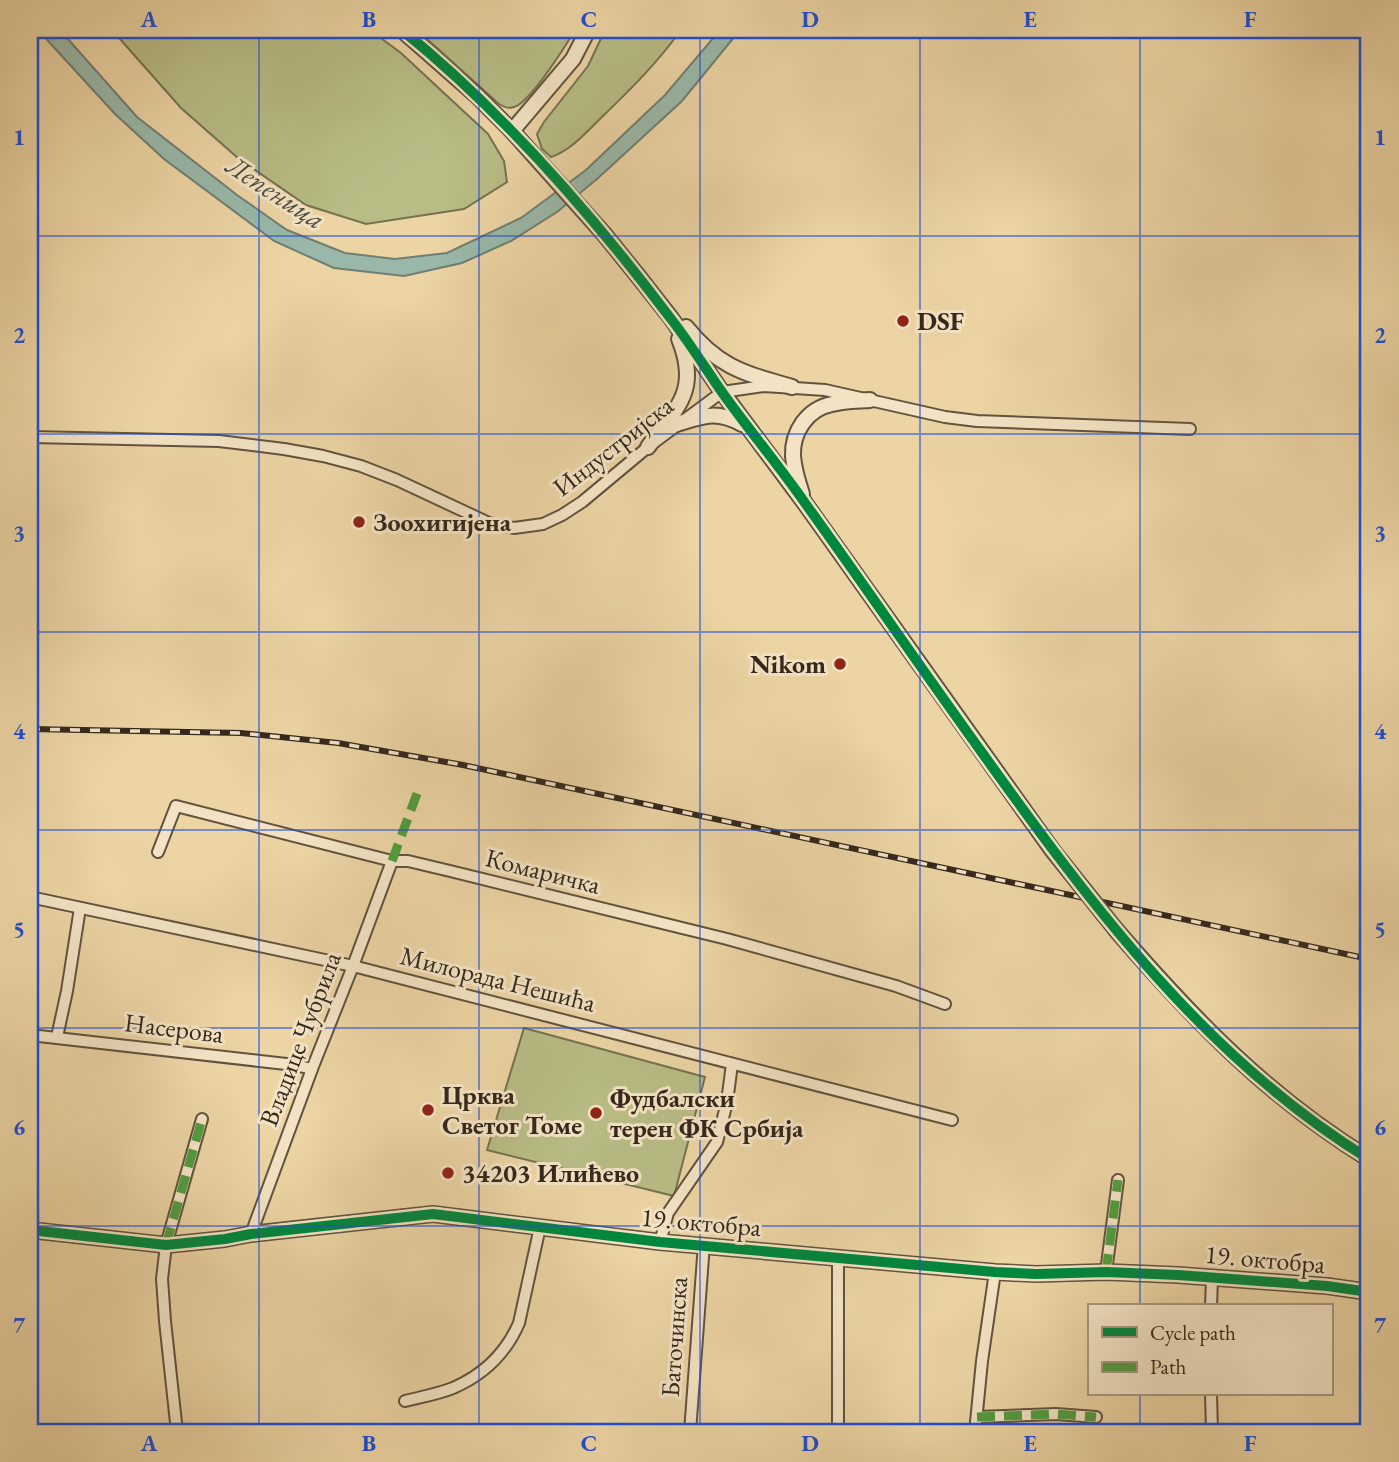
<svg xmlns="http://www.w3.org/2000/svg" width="1399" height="1462" font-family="'EB Garamond',serif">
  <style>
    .green { fill: #b8bc85; stroke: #767250; stroke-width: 2 }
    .water { fill: #99b8a9; stroke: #717e71; stroke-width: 2 }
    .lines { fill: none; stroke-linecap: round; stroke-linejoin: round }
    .minor-casing { stroke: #62533e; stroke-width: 14 }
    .tertiary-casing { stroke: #62533e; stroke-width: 18 }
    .minor { stroke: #f3e3c4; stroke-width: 10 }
    .tertiary { stroke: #f3e3c4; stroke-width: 14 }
    .rail-casing { stroke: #34281c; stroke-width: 6 }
    .rail { stroke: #f3e3c4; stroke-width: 3.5; stroke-dasharray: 10; stroke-linecap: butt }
    .tertiary-bridge-casing { stroke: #62533e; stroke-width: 18; stroke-linecap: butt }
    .tertiary-bridge { stroke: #f3e3c4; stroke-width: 14 }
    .quiet { stroke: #519c3e; stroke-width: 9; stroke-dasharray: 18 9; stroke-linecap: butt }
    .cycleway-casing { stroke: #f3e3c4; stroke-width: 15 }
    .cycleway { stroke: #00873e; stroke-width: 10 }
    .grid { fill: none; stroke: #1d4ed8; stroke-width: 2; stroke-opacity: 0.55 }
    .poi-dot { fill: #8f2418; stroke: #f3e3c4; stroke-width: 2.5 }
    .labels { text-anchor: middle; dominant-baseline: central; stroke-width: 6; stroke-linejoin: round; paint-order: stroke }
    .poi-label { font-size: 26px; font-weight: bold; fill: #34281c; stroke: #f3e3c4; text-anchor: start }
    .street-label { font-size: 26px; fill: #34281c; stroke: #f3e3c4 }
    .water-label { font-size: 28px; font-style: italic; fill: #4d4c3f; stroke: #f3e3c4 }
    .neatline { fill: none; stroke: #1d4ed8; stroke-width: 2.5 }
    .grid-label { font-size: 23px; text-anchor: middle; font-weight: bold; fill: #1d4ed8 }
  </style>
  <rect width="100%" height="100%" fill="#ecd4a4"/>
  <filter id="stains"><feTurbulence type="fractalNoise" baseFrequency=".00286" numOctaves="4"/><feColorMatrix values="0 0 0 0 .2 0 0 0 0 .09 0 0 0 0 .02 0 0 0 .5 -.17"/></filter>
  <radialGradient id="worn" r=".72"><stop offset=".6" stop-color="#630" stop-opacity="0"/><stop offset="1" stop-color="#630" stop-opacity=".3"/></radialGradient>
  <!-- green -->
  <g class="green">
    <polygon points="112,30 370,30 401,53 488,134 504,161 507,182 464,209 366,224 306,205 239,159 181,108"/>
    <path d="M 417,30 L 575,30 C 566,45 530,103 514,107 C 508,109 504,107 499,104 Z"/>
    <path d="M 605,30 L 681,30 C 658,62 631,89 603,116 C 587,131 572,150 551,157 L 542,149 L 537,134 L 544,122 L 588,66 Z"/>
    <polygon points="524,1028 705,1077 674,1196 487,1150"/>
  </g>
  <!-- water -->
  <polygon class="water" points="38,30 60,30 137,117 237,195 287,230 345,253 395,259 447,253 521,218 586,170 665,95 720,30 740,30 682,101 597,179 557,212 511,241 462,263 404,276 334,268 274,241 164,159 115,114"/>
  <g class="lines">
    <defs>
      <g id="minor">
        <polyline points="30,437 219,441 284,449 323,456 361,466 397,480 489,523 514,528 543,524 562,515 582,502 648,447 722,392 764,386 825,390 945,417 977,421 1190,429"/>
        <polyline points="158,852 176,806 392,861 408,861 450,871 727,939 896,986 945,1004"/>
        <polyline points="30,897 353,966 952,1120"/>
        <polyline points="30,1035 295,1065 312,1069"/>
        <polyline points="57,1037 67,991 80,908"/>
        <polyline points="251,1234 312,1069 353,966 392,861"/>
        <polyline points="660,1242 668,1213 717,1142 727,1102 732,1064"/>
        <polyline points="1106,1272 1118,1180"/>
        <polyline points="1211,1306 1212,1278"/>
        <polyline points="1211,1394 1212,1432"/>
        <path d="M 405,1401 C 421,1397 438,1394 453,1388 C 483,1375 506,1353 519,1323 L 540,1227"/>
        <polyline points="977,1417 1056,1414 1096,1417"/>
        <polyline points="177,1432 165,1321 162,1279 166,1245 202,1119"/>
        <polyline points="690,1432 704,1244"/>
        <polyline points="838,1432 838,1258"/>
        <polyline points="975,1432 982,1361 995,1272"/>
      </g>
      <g id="tertiary">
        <polyline points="402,30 476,95 512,131 604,234 638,276 671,318 722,392 804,502 1053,851"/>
        <polyline points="512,131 573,59 588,30"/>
        <path d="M 686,327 C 719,368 744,373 792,387"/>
        <path d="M 677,424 C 703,416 716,410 742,424"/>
        <path d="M 648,447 C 677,407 700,391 679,339"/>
        <path d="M 802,494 C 798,482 794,469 793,456 C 792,432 807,409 832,404 C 844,401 857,401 870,400"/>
        <path d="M 1117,931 C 1194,1020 1268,1097 1369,1159"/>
        <polyline points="30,1230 166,1245 225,1239 251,1234 433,1214 660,1242 995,1272 1036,1274 1106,1272 1178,1275 1327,1286 1369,1292"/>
      </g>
    </defs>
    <!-- minor casing -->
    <use href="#minor" class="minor-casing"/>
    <!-- tertiary casing -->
    <use href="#tertiary" class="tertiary-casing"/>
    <!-- minor -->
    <use href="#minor" class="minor"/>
    <!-- tertiary -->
    <use href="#tertiary" class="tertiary"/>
    <defs>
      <polyline id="rail" points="30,729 241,733 338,743 463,765 1369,959"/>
    </defs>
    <!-- rail casing -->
    <use href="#rail" class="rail-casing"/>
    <!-- rail -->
    <use href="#rail" class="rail"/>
    <defs>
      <polyline id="tertiary-bridge" points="1053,851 1117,931"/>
    </defs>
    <!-- tertiary-bridge casing -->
    <use href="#tertiary-bridge" class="tertiary-bridge-casing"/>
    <!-- tertiary-bridge -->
    <use href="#tertiary-bridge" class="tertiary-bridge"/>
    <!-- quiet -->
    <g class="quiet">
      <polyline points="392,861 418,791"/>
      <polyline points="166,1245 202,1119"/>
      <polyline points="1106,1272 1118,1180"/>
      <polyline points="977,1417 1056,1414 1096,1417"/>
    </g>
    <defs>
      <g id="cycleway">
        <path d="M 402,30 C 502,111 590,212 668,315 C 688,340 705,368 724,395 C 750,431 779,466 805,503 C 865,586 923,671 983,754 C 1092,906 1207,1060 1369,1159"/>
        <polyline points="30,1230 166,1245 225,1239 251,1234 433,1214 660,1242 995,1272 1036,1274 1106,1272 1178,1275 1327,1286 1369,1292"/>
      </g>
    </defs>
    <!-- cycleway casing -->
    <use href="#cycleway" class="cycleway-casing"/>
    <!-- cycleway -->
    <use href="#cycleway" class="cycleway"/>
  </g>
  <!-- grid -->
  <path class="grid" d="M 259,30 L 259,1432M 479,30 L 479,1432M 700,30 L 700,1432M 920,30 L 920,1432M 1140,30 L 1140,1306M 30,236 L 1369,236M 30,434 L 1369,434M 30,632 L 1369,632M 30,830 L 1369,830M 30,1028 L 1369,1028M 30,1226 L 1369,1226M 1140,1394 L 1140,1432"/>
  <!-- markers -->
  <g class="poi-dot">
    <circle cx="903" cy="321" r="7"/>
    <circle cx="359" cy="522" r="7"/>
    <circle cx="840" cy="664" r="7"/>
    <circle cx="428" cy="1110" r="7"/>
    <circle cx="596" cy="1113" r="7"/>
    <circle cx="448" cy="1173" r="7"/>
  </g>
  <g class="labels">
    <!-- poi labels -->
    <g class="poi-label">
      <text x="917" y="321">DSF</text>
      <text x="373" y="522">Зоохигијена</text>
      <text x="826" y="664" text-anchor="end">Nikom</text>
      <text x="442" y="1095">Црква<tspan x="442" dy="30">Светог Томе</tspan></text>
      <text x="610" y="1098">Фудбалски<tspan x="610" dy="30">терен ФК Србија</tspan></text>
      <text x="462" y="1173">34203 Илићево</text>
    </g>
    <!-- street labels -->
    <g class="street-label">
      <text transform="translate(613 446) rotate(-38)">Индустријска</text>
      <text transform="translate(543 871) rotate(14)">Комаричка</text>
      <text transform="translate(498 979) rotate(14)">Милорада Нешића</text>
      <text transform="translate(174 1028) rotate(7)">Насерова</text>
      <text transform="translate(300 1039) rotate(-69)">Владице Чубрила</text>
      <text transform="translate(701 1222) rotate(5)">19. октобра</text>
      <text transform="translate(1265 1259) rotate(5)">19. октобра</text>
      <text transform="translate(674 1337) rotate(-86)">Баточинска</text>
    </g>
    <!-- water labels -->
    <g class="water-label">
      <text transform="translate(276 192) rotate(33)">Лепеница</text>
    </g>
  </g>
  <!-- margin -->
  <rect width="1399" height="1462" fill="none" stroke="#ecd4a4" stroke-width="77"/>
  <!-- legend -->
  <rect x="1088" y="1304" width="245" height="91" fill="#f3e3c4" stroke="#a79881" stroke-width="2"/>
  <rect x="1102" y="1327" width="35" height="10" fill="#00873e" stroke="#a79881" stroke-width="2"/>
  <text x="1150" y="1340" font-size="21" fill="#34281c">Cycle path</text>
  <rect x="1102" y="1362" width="35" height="10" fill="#519c3e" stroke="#a79881" stroke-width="2"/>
  <text x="1150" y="1374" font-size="21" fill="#34281c">Path</text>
  <rect x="38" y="38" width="1322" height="1386" class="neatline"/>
  <g class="grid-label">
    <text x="149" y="27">A</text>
    <text x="369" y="27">B</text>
    <text x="589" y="27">C</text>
    <text x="810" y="27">D</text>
    <text x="1030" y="27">E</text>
    <text x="1250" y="27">F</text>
    <text x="19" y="145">1</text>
    <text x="1380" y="145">1</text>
    <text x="19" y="343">2</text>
    <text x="1380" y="343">2</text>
    <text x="19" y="541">3</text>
    <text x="1380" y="541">3</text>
    <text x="19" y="739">4</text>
    <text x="1380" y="739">4</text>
    <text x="19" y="937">5</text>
    <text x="1380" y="937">5</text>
    <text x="19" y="1135">6</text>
    <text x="1380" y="1135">6</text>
    <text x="19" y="1333">7</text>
    <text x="1380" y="1333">7</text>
    <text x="149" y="1451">A</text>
    <text x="369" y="1451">B</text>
    <text x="589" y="1451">C</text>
    <text x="810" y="1451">D</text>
    <text x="1030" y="1451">E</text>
    <text x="1250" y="1451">F</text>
  </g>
  <rect width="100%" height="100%" filter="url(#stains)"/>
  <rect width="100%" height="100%" fill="url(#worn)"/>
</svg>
